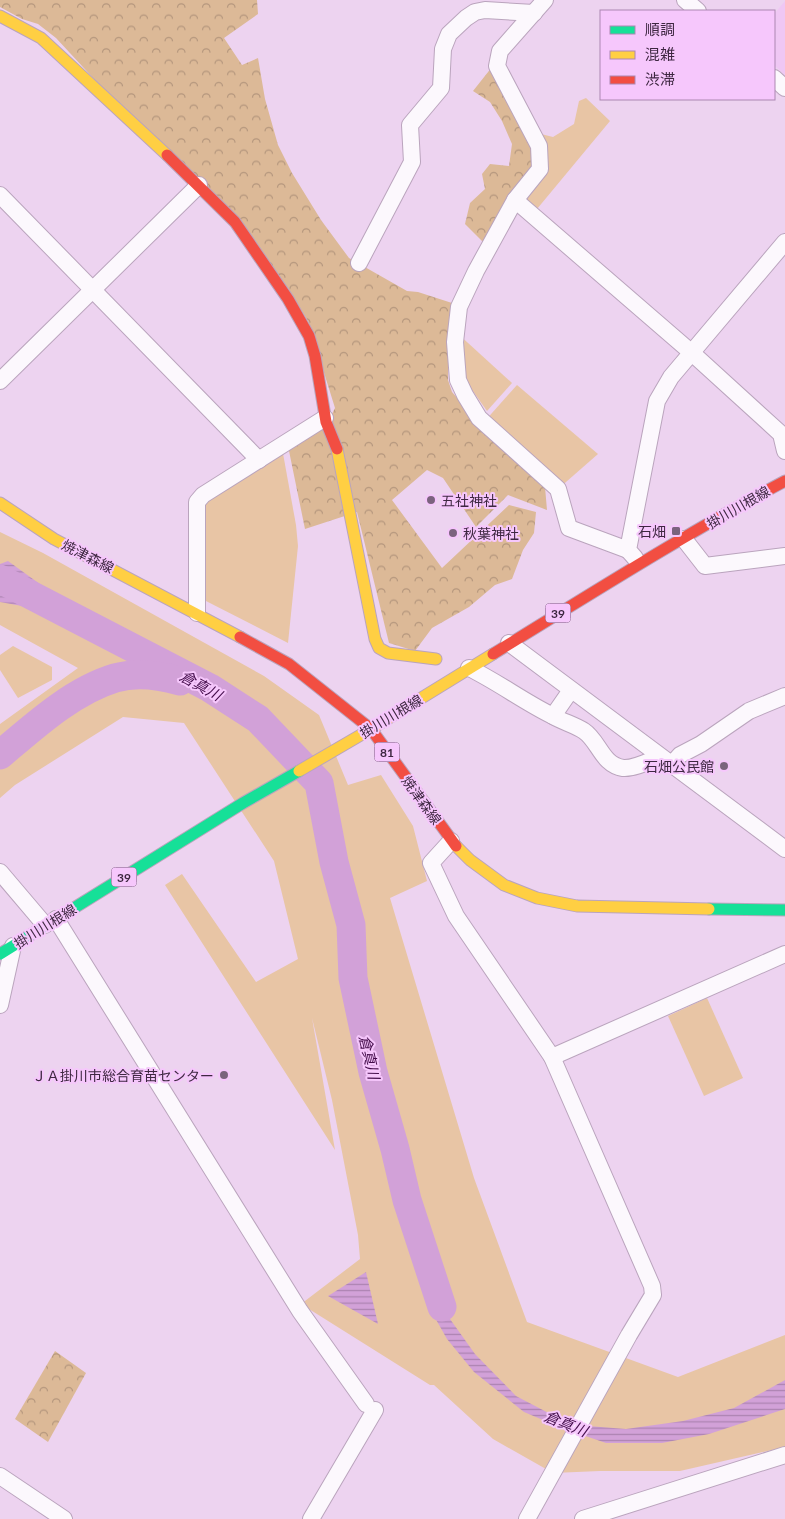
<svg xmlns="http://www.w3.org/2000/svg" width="785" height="1519" font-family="Lato,'Noto Sans JP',sans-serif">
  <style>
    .built { fill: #efc7f4 }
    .grass { fill: #e8c5a5 }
    .forest { fill: url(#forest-crowns) }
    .water { fill: url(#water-rules) }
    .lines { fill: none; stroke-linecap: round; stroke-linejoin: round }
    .river { stroke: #d2a1d8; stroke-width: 29 }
    .street-casing { stroke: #baa4bd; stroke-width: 18 }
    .fast-casing { stroke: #baa4bd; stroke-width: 13 }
    .slow-casing { stroke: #baa4bd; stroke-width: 13 }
    .jam-casing { stroke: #baa4bd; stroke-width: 13 }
    .street { stroke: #fcf8fd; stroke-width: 16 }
    .fast { stroke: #16e098; stroke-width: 11 }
    .slow { stroke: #ffcf43; stroke-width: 11 }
    .jam { stroke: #f24e42; stroke-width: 11 }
    .poi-dot { fill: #7b637e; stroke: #f6c7fc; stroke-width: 2 }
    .labels { text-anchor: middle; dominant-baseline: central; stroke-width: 4; stroke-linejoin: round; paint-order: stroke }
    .shield { fill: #f6c7fc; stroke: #755779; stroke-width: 1 }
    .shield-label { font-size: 12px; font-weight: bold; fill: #3e2741 }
    .poi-label { font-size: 14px; fill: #3e2741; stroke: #f6c7fc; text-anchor: end }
    .street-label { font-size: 14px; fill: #3e2741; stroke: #f6c7fc }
    .water-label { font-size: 15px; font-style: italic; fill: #420b49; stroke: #f6c7fc }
  </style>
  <defs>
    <pattern id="forest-crowns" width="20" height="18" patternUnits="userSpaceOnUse" patternTransform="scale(1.25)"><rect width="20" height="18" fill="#dcb997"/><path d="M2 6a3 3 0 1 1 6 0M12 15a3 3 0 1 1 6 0" fill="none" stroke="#b4967d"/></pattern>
    <pattern id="water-rules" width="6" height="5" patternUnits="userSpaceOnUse" patternTransform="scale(1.25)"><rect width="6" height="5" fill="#d2a1d8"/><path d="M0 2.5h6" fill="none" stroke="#ac83b1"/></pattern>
  </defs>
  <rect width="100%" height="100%" fill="#edd3f0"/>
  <!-- built -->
  <polygon class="built" points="785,1 785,75 774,65 774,14"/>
  <!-- grass -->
  <g class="grass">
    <polygon points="586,98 610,121 532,215 518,203 537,133 553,137 574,124 579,101"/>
    <polygon points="456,332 512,383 487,411 465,380"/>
    <polygon points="517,385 598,454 558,489 484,422"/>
    <polygon points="282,448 296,525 298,546 288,643 204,600 201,511 206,499"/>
    <polygon points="0,532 43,553 264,676 319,715 348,785 381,775 413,826 427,881 390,898 474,1178 527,1322 678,1377 785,1335 785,1447 680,1471 600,1471 553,1473 493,1439 434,1385 430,1385 301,1304 360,1259 358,1235 332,1100 312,1018 335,1150 165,885 182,874 256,982 298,959 274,861 184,723 123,717 15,785 0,798 0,724 78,668 0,625"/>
    <polygon points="13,646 52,667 52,680 18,698 0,670 0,655"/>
    <polygon points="707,998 743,1078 704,1096 668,1016"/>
  </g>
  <!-- forest -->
  <g class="forest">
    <polygon points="0,0 257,0 258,14 224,38 242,65 258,58 265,99 278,145 292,173 321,220 349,258 407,291 418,292 452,303 448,368 448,380 452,392 464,406 474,422 491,440 519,461 545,487 547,510 508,495 476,527 443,478 427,470 392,500 442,568 509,505 536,512 534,533 523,550 512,579 495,585 469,607 432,628 415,651 389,643 357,512 305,529 288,446 331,416 335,408 308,321 288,288 56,38 38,24 22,19 0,7"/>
    <polygon points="492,67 534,151 532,170 484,243 465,224 470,203 485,189 482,174 490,164 509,166 512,144 502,121 490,102 473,91"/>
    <polygon points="55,1351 86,1373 48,1442 15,1419"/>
  </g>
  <!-- water -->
  <g class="water">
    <polygon points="8,561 73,608 22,606 0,602 0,564"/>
    <polygon points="408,1204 430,1270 450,1319 475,1354 516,1396 560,1419 588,1426 626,1429 683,1421 734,1408 785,1380 785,1409 709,1434 662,1443 606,1443 562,1428 524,1412 474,1372 447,1339 425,1300 408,1233"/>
    <polygon points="366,1272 378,1324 328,1296"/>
  </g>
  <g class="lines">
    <!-- river -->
    <g class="river">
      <polyline points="0,579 210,688 258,719 319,783 334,862 351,925 353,978 373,1072 395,1149 407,1200 442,1307"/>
      <path d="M 0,755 C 33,727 72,691 115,678 C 136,672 159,675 180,681"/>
    </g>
    <defs>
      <g id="street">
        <polyline points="545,0 500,51 497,66 539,146 540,169 515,200 476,271 459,307 455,342 458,380 465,395 479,418 558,489 569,528 628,550"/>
        <polyline points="685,0 698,11"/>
        <polyline points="774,78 785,88"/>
        <polyline points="0,195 259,460"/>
        <polyline points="515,200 692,353 781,434 785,451"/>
        <polyline points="359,263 412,162 410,125 441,88 443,49 449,34 466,18 475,12 485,10 534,13"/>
        <polyline points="0,381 199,185"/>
        <polyline points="684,539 705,566 785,556"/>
        <polyline points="635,558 628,550 657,401 671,377 785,242"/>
        <polyline points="197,613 197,502 203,495 325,418"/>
        <polyline points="509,643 785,849"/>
        <path d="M 469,668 C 498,682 524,702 553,716 C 563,722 575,725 584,731 C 599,741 602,765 623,768 C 634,769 649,761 659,757"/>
        <polyline points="553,716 571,690"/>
        <polyline points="671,765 680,755 701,744 749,711 785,696"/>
        <polyline points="451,841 431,863 456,916 552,1057 652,1286 653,1295 629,1335 527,1519"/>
        <polyline points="0,872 45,925"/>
        <polyline points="56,919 300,1311 366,1404"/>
        <polyline points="0,1005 13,946"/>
        <polyline points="552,1057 785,954"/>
        <polyline points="0,1476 64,1519"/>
        <polyline points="311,1519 375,1410"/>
        <polyline points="583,1519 785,1455"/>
      </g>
      <g id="fast">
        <polyline points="709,909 785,910"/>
        <polyline points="0,954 243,803 299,771"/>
      </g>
      <g id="slow">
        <polyline points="0,16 41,38 167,155"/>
        <polyline points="337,449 375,639 379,648 388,653 436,659"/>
        <polyline points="0,503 54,539 240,637"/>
        <polyline points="299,771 371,729 493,654"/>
        <polyline points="456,846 470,860 504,885 537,898 577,906 709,909"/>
      </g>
      <g id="jam">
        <polyline points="167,155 235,222 288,299 309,336 315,356 326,422 337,449"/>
        <polyline points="240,637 289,664 371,729 456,846"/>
        <path d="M 493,654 C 589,595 685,534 785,481"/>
      </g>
    </defs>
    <!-- street casing -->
    <use href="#street" class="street-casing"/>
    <!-- fast casing -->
    <use href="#fast" class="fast-casing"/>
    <!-- slow casing -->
    <use href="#slow" class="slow-casing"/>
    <!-- jam casing -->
    <use href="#jam" class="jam-casing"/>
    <!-- street -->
    <use href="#street" class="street"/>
    <!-- fast -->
    <use href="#fast" class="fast"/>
    <!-- slow -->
    <use href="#slow" class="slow"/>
    <!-- jam -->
    <use href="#jam" class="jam"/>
  </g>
  <!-- markers -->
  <g class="poi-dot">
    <circle cx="431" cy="500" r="5"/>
    <rect x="671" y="526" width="10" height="10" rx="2.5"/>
    <circle cx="453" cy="533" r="5"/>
    <circle cx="724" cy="766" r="5"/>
    <circle cx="224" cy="1075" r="5"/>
  </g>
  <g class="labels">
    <!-- shield labels -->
    <g class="shield">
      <rect x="545.5" y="603.5" width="25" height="19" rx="4"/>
      <rect x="374.5" y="742.5" width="25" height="19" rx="4"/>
      <rect x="111.5" y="867.5" width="25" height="19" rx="4"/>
    </g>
    <g class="shield-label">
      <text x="558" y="613">39</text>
      <text x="387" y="752">81</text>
      <text x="124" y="877">39</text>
    </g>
    <!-- poi labels -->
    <g class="poi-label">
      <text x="441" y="500" text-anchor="start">五社神社</text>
      <text x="666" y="531">石畑</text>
      <text x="463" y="533" text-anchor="start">秋葉神社</text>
      <text x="714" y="766">石畑公民館</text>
      <text x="214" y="1075">ＪＡ掛川市総合育苗センター</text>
    </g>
    <!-- street labels -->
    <g class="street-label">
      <text transform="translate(738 507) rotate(-30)">掛川川根線</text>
      <text transform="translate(88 556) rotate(27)">焼津森線</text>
      <text transform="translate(391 716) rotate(-31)">掛川川根線</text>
      <text transform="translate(422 800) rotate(54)">焼津森線</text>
      <text transform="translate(45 926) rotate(-32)">掛川川根線</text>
    </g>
    <!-- water labels -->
    <g class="water-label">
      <text transform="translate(201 685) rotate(29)">倉真川</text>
      <text transform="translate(370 1057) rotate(77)">倉真川</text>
      <text transform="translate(566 1423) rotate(22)">倉真川</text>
    </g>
  </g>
  <!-- legend -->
  <rect x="600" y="10" width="175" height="90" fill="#f6c7fc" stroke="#ac87b1"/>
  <rect x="610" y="26" width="25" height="8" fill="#16e098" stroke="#ac87b1"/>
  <text x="645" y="35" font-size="15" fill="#3e2741">順調</text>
  <rect x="610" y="51" width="25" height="8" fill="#ffcf43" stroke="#ac87b1"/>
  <text x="645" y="60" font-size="15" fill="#3e2741">混雑</text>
  <rect x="610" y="76" width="25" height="8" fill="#f24e42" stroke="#ac87b1"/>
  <text x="645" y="85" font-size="15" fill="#3e2741">渋滞</text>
</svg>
